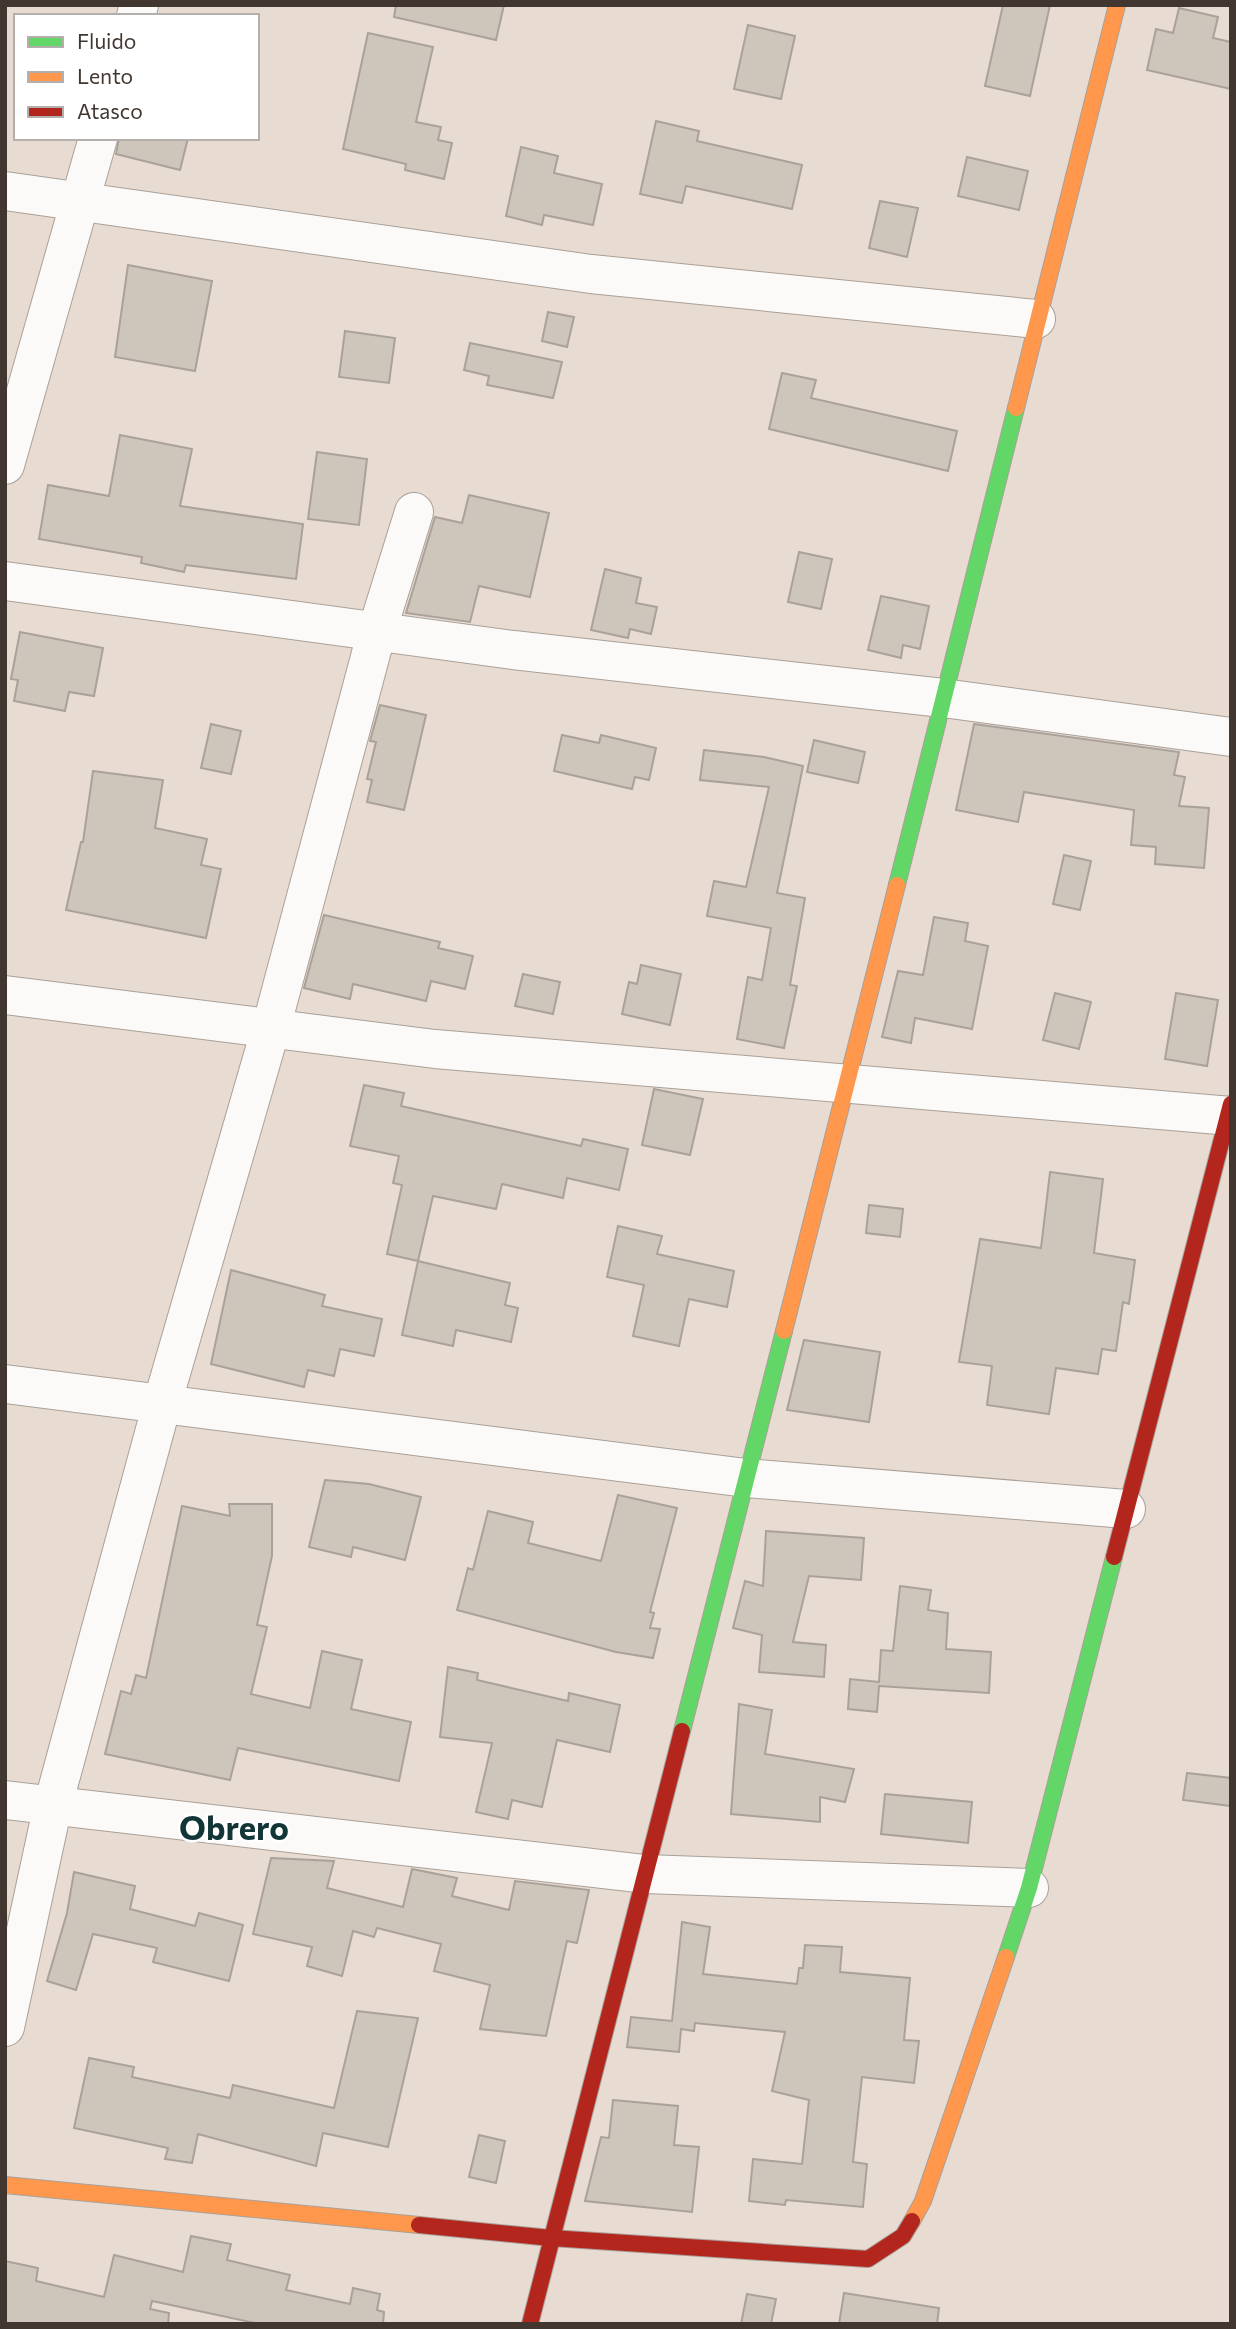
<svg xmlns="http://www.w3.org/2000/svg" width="1236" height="2329" font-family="Commissioner,sans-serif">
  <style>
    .building { fill: #cec5bb; stroke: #aaa29a; stroke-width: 2 }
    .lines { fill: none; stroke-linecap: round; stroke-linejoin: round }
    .street-casing { stroke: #a9a098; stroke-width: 40 }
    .fast-casing { stroke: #a9a098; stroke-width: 18 }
    .slow-casing { stroke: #a9a098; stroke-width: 18 }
    .jam-casing { stroke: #a9a098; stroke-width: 18 }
    .street { stroke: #fcfaf8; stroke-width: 38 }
    .fast { stroke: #63d668; stroke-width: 16 }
    .slow { stroke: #ff974d; stroke-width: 16 }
    .jam { stroke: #b3261e; stroke-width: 16 }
    .labels { text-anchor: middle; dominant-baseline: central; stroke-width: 5; stroke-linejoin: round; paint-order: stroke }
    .district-label { font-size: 33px; font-weight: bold; fill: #123536; stroke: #fff }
  </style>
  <rect width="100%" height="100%" fill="#e8dbd2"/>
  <!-- building -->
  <g class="building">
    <polygon points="396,5 504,5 496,40 394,17"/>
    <polygon points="1003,5 1050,5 1030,96 985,86"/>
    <polygon points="1179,8 1218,17 1213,38 1231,42 1231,89 1147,70 1156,29 1173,33"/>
    <polygon points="748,25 795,36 781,99 734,89"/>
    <polygon points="368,33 433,47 416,122 441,127 438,140 452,143 444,179 405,170 406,164 343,149"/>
    <polygon points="656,121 699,131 697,141 802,165 792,209 686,186 682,203 640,194"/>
    <polygon points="119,138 188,138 180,170 116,154"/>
    <polygon points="521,147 558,156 554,173 602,184 593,225 544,215 542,225 506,216"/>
    <polygon points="967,157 1028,171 1019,210 958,196"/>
    <polygon points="880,201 918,208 907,257 869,248"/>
    <polygon points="128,265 212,281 195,371 115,357"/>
    <polygon points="548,312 574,317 567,347 542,341"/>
    <polygon points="345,331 395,338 389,383 339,377"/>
    <polygon points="470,343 562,362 553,398 487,385 489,376 464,370"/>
    <polygon points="782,373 816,380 811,398 957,431 948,471 769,429"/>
    <polygon points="120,435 192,449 180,506 303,524 296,579 186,565 184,572 141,563 142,557 39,539 48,485 109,496"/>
    <polygon points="317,452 367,459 359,525 308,519"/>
    <polygon points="469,495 549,513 530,597 479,586 470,622 406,613 435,517 462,523"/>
    <polygon points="799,552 832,559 821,609 788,602"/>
    <polygon points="605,569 641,578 636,603 657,607 651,634 630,629 628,638 591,630"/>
    <polygon points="881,596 929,606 920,649 903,645 901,658 868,650"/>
    <polygon points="20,632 103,648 94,696 69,692 65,711 14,701 18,680 11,679"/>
    <polygon points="380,705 426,715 404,810 367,802 372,780 367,779 376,742 370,741"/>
    <polygon points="211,724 241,731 231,774 201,768"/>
    <polygon points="974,724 1179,752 1174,775 1185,777 1179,806 1209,808 1204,868 1155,864 1156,847 1131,845 1134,810 1024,792 1018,822 956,810"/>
    <polygon points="562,735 599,743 601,735 656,748 649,780 635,777 632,789 554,771"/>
    <polygon points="814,740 865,752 858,783 807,772"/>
    <polygon points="704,750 764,757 803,766 777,893 805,898 790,985 797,986 784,1048 737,1039 748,977 762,980 771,928 707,916 714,881 746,887 769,787 700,780"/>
    <polygon points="93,771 163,780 155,828 207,839 201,865 221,869 206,938 66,910 81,842 83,842"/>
    <polygon points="1064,855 1091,861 1080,910 1053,904"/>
    <polygon points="324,915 440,942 438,948 473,956 465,989 431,981 426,1001 353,984 350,999 304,988"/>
    <polygon points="934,917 968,923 965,941 988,946 972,1029 915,1018 911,1043 882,1037 898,971 923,975"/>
    <polygon points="641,965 681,974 670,1025 622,1014 629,982 637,984"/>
    <polygon points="523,974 560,982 553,1014 515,1006"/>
    <polygon points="1055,993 1091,1002 1079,1049 1043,1040"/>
    <polygon points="1176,993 1218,1000 1207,1066 1165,1059"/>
    <polygon points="364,1085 404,1093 401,1106 581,1146 583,1139 628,1149 619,1190 567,1178 563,1198 502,1184 496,1209 433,1196 418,1261 387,1254 402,1185 393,1183 399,1156 350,1146"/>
    <polygon points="654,1089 703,1099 690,1155 642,1145"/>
    <polygon points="1050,1172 1103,1179 1094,1253 1135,1260 1129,1304 1123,1302 1116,1351 1102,1349 1098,1374 1056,1368 1049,1414 987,1405 992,1366 959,1362 980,1239 1041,1248"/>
    <polygon points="869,1205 903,1209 900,1237 866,1233"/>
    <polygon points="618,1226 662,1236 657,1254 734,1271 727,1307 689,1299 679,1346 633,1336 644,1285 607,1277"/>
    <polygon points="418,1261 510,1283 505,1305 518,1308 511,1342 456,1330 453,1346 402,1335"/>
    <polygon points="231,1270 325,1295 322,1306 382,1319 374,1356 340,1349 334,1376 308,1370 304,1387 211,1364"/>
    <polygon points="804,1340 880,1352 869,1422 787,1410"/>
    <polygon points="325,1480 369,1484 421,1497 405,1560 353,1547 351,1557 309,1547"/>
    <polygon points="618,1495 677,1508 650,1612 654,1613 650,1628 660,1629 653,1658 616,1652 457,1610 468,1568 473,1570 488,1511 533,1522 528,1543 601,1561"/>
    <polygon points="229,1504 272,1504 272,1556 257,1625 267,1627 251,1694 310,1708 322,1651 362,1660 351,1709 411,1722 399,1781 238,1748 230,1780 105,1754 121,1691 131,1694 136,1675 146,1678 182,1506 230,1516"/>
    <polygon points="766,1531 864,1538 861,1580 809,1576 793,1642 826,1645 824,1677 759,1672 762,1635 733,1628 745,1581 763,1586"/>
    <polygon points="900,1586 931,1590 928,1610 948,1613 946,1649 991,1652 989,1693 879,1686 877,1712 848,1709 850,1679 879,1682 881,1650 893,1651"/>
    <polygon points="448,1667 478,1673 477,1680 568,1701 569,1693 620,1705 610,1752 557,1740 542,1807 512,1800 508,1819 476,1812 492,1743 440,1737"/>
    <polygon points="739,1704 772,1710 765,1754 854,1769 845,1802 820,1797 820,1822 731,1814"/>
    <polygon points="1187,1773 1231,1778 1231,1806 1183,1800"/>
    <polygon points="885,1794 972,1802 968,1843 881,1834"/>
    <polygon points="271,1858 334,1861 327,1888 403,1907 412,1869 457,1878 452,1896 509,1910 515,1881 589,1890 577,1943 567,1941 546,2036 480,2029 490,1985 434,1971 441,1944 377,1928 374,1937 353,1931 342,1976 307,1966 312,1947 253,1934"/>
    <polygon points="74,1872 135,1886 130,1909 195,1926 199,1913 243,1925 229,1981 153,1962 157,1948 93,1934 76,1990 47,1981 67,1913"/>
    <polygon points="682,1922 710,1927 703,1974 797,1984 799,1968 803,1968 805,1945 842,1947 840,1972 910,1978 904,2040 919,2041 914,2083 862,2077 853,2162 867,2164 863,2207 786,2200 785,2205 749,2201 753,2159 802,2164 809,2100 772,2091 785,2032 695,2023 694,2031 681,2029 679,2052 627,2047 631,2017 672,2021"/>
    <polygon points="357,2011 418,2018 388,2147 323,2133 316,2166 198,2134 192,2163 165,2159 168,2148 74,2128 89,2058 134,2067 132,2077 230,2098 233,2085 334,2108"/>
    <polygon points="613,2100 678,2106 674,2145 699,2147 692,2212 585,2201 601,2137 609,2138"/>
    <polygon points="479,2135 505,2141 496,2183 469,2177"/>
    <polygon points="191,2236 231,2244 227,2260 290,2275 286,2290 350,2304 353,2288 380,2294 377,2310 384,2312 383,2324 260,2324 152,2301 150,2309 169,2313 168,2324 5,2324 5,2261 38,2268 36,2281 104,2297 114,2255 183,2272"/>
    <polygon points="844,2293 939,2308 937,2324 839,2324"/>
    <polygon points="747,2294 776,2299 771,2324 741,2324"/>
  </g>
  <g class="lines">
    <defs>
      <g id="street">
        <polyline points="136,16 139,5"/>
        <polyline points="5,191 591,274 1036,319"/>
        <polyline points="5,465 98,138"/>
        <polyline points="5,581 513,650 943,698 1231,737"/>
        <polyline points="5,995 435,1049 1231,1116"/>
        <polyline points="5,1384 746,1478 1126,1509"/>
        <polyline points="5,1800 645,1874 1029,1888"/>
        <polyline points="5,2027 53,1805 162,1404 271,1028 377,631 414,512"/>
      </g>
      <g id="fast">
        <polyline points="897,885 1016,408"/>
        <polyline points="682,1731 784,1331"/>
        <polyline points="1006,1957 1029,1888 1114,1557"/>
      </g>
      <g id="slow">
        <polyline points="1016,408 1117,5"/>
        <polyline points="784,1331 897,885"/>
        <polyline points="5,2185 419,2225"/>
        <polyline points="912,2221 923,2201 1006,1957"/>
      </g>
      <g id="jam">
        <polyline points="1114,1557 1231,1104"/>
        <polyline points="419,2225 551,2238 868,2259 903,2236 912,2221"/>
        <polyline points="530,2324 682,1731"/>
      </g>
    </defs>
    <!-- street casing -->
    <use href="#street" class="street-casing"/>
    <!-- fast casing -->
    <use href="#fast" class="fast-casing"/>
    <!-- slow casing -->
    <use href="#slow" class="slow-casing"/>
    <!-- jam casing -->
    <use href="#jam" class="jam-casing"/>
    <!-- street -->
    <use href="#street" class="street"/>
    <!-- fast -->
    <use href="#fast" class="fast"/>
    <!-- slow -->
    <use href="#slow" class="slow"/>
    <!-- jam -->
    <use href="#jam" class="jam"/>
  </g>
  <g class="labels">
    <!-- district labels -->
    <g class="district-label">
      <text x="234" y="1826">Obrero</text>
    </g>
  </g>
  <!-- border -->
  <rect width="1236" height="2329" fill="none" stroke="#413730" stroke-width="14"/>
  <!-- legend -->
  <rect x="14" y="14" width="245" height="126" fill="#ffffff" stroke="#b3afac" stroke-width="2"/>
  <rect x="28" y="37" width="35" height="10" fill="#63d668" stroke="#b3afac" stroke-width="2"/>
  <text x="77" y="49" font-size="21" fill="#413730">Fluido</text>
  <rect x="28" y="72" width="35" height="10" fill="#ff974d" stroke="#b3afac" stroke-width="2"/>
  <text x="77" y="84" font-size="21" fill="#413730">Lento</text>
  <rect x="28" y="107" width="35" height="10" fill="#b3261e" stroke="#b3afac" stroke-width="2"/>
  <text x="77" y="119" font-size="21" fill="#413730">Atasco</text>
</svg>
